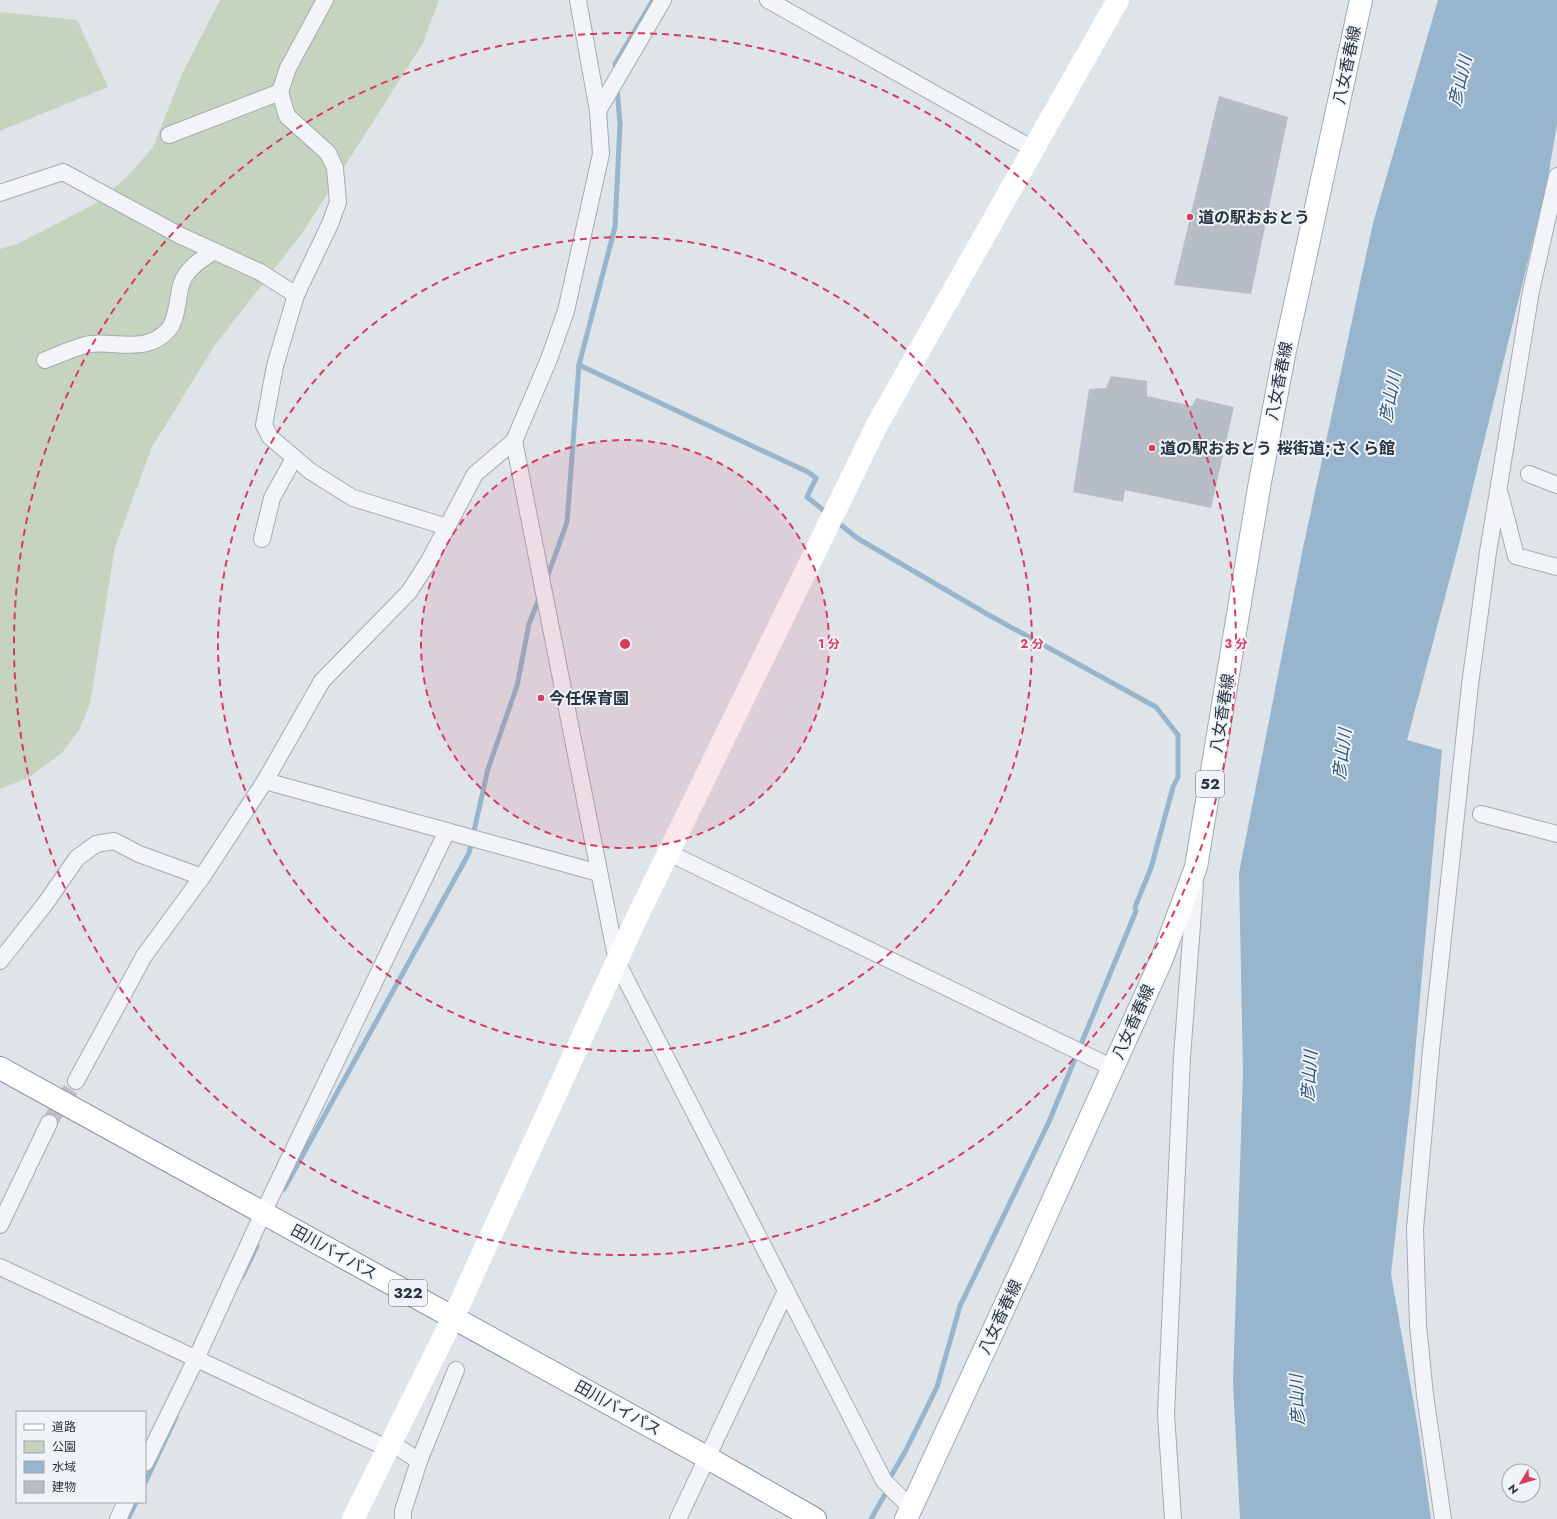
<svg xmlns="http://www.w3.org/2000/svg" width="1557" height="1519" font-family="Jost,'Noto Sans JP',sans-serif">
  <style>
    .green { fill: #c6d4bf }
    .water { fill: #97b5cc }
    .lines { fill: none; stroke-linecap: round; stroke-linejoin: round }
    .stream { stroke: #97b5cc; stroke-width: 5 }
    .building { fill: #b6bdc7 }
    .street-tunnel { stroke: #bac0c8; stroke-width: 16; stroke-dasharray: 16 8; stroke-linecap: butt }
    .street-casing { stroke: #a4abb4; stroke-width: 18 }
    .primary-casing { stroke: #9da9b6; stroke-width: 24 }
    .highway-casing { stroke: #8592a1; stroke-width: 24 }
    .street { stroke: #f2f4f7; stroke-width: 16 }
    .secondary { stroke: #fff; stroke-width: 22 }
    .primary { stroke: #fff; stroke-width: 22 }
    .highway { stroke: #fff; stroke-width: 22 }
    .ring { fill: none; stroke: #d73b5e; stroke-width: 2; stroke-dasharray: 7 5 }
    .poi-dot { fill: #d73b5e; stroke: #eff3f7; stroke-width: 1.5 }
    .labels { text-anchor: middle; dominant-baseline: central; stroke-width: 4; stroke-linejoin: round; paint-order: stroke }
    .shield { fill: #eff3f7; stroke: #636c78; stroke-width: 1 }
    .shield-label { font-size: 15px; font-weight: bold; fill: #273242 }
    .street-label { font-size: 16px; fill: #273242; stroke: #eff3f7 }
    .poi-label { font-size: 16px; font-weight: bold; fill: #273242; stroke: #eff3f7; text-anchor: start }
    .water-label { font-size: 17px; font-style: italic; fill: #2e5578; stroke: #eff3f7 }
    .centre { fill: #d73b5e; stroke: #eff3f7; stroke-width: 2 }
    .ring-label { font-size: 12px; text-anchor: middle; font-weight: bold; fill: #d73b5e; stroke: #eff3f7; stroke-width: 4; stroke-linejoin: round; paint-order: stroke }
  </style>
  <rect width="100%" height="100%" fill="#dfe4e9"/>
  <!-- green -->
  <g class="green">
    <polygon points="220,0 439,0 423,43 303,232 215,345 152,447 115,547 90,704 79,730 63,752 28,778 0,789 0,249 17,244 95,204 128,176 153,147 182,74"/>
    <polygon points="0,12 77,20 108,87 0,131"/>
  </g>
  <!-- water -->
  <polygon class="water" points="1438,0 1557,0 1557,124 1547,183 1458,548 1407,740 1442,750 1412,1088 1391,1274 1418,1428 1431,1519 1240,1519 1233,1383 1243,1072 1239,873 1303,548 1373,223"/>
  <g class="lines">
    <!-- stream -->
    <g class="stream">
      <polyline points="616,71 615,64 653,0"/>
      <polyline points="579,365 808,472 816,478 807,497 827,513"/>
      <polyline points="836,521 857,538 987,614 1156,707 1178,735 1178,777 1173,787 1151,868 1135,907 1136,911 1048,1124 960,1306 937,1387 905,1452 888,1481"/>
      <polyline points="546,581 567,522 579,365 615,227 620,124 617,87"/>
      <polyline points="284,1189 469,853 488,769 517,686 529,624 540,596"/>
      <polyline points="242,1277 257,1246"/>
      <polyline points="145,1483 176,1417"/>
      <polyline points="128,1519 136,1502"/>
      <polyline points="871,1519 888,1489"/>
    </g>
  </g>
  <!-- building -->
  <g class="building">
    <polygon points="1219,96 1288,117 1251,294 1174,285"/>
    <polygon points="1111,376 1147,381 1147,396 1192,406 1196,398 1234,407 1211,508 1125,490 1123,502 1073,492 1089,389 1106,388"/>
  </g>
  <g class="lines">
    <!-- street-tunnel -->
    <polyline class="street-tunnel" points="49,1123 76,1081"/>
    <defs>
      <g id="street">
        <polyline points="768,0 1033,149"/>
        <polyline points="598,111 663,0"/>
        <polyline points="169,135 280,92"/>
        <polyline points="0,193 63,172 179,235 260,272 296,295 330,224 338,202 335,168 328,153 287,116 280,92 288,68 325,0"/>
        <polyline points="296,295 275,366 264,425 270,437 310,471 353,498 447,527"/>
        <path d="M 45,360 C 56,356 80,345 91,344 C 118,341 148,354 169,329 C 178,318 177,296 182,282 C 187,268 202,259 214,251"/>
        <polyline points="514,441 617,962 884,1481 911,1508"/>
        <polyline points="1529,474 1557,485"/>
        <polyline points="1500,494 1516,556 1557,567"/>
        <polyline points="262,539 272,498 294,458"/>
        <polyline points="265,781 599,873"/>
        <polyline points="1481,814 1557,834"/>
        <polyline points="669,853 1113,1068"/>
        <polyline points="0,961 45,904 77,858 96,844 114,841 139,854 202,877"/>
        <polyline points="76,1081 144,956 202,877 265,781 322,681 409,592 429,561 475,474 514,441 549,359 566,311 601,154 598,111 578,0"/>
        <polyline points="0,1225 49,1123"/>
        <polyline points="0,1267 387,1448"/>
        <polyline points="390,1442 419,1461 403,1511 403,1519"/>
        <polyline points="419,1461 456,1370"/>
        <polyline points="145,1463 196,1359 263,1213 447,831"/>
        <polyline points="118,1519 126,1502"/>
        <polyline points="678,1519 786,1291"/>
        <polyline points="1173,1519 1166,1414 1182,1057 1195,885"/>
        <polyline points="1443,1519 1425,1395 1418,1325 1415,1229 1431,1050 1470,685 1488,552 1531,291 1557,176"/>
      </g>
      <polyline id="primary" points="906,1519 1026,1260 1161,961 1196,867 1260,482 1284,355 1361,0"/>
      <polyline id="highway" points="0,1068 708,1458 815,1519"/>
    </defs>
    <!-- street casing -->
    <use href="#street" class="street-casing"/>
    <!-- primary casing -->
    <use href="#primary" class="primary-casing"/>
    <!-- highway casing -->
    <use href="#highway" class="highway-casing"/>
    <!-- street -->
    <use href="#street" class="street"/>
    <!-- secondary -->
    <polyline class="secondary" points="353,1519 453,1318 639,913 877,425 1118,0"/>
    <!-- primary -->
    <use href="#primary" class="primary"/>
    <!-- highway -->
    <use href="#highway" class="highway"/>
  </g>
  <!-- distance rings -->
  <circle cx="625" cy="644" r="204" fill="#d73b5e" fill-opacity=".12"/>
  <g class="ring">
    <circle cx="625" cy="644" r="204"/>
    <circle cx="625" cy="644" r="407"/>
    <circle cx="625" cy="644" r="611"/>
  </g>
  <!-- markers -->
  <g class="poi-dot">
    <circle cx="1190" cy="217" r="4"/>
    <circle cx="1152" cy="448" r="4"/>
    <circle cx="541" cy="698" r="4"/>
  </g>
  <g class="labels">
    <!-- shield labels -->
    <g class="shield">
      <rect x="1196" y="771" width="28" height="26" rx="3"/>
      <rect x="389" y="1280" width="38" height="26" rx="3"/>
    </g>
    <g class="shield-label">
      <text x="1210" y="784">52</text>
      <text x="408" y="1293">322</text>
    </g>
    <!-- street labels -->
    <g class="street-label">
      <text transform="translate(1347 65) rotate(-78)">八女香春線</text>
      <text transform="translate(1279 381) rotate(-79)">八女香春線</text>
      <text transform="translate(1222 713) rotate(-81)">八女香春線</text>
      <text transform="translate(1133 1022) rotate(-66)">八女香春線</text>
      <text transform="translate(334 1252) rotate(29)">田川バイパス</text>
      <text transform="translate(1000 1317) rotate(-65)">八女香春線</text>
      <text transform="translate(618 1408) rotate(29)">田川バイパス</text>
    </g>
    <!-- poi labels -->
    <g class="poi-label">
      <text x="1198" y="217">道の駅おおとう</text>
      <text x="1160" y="448">道の駅おおとう 桜街道;さくら館</text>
      <text x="549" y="698">今任保育園</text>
    </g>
    <!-- water labels -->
    <g class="water-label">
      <text transform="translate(1460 81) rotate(-77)">彦山川</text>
      <text transform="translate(1390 397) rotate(-79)">彦山川</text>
      <text transform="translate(1342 754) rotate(-83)">彦山川</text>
      <text transform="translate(1309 1076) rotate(-86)">彦山川</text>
      <text transform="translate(1297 1400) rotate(-92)">彦山川</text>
    </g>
  </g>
  <circle cx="625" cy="644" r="6" class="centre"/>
  <g class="ring-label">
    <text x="829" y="648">1 分</text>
    <text x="1032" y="648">2 分</text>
    <text x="1236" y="648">3 分</text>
  </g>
  <!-- legend -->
  <rect x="16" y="1411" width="130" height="92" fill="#eff3f7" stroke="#9fa6af"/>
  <rect x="24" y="1424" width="20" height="6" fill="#ffffff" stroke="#9fa6af"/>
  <text x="52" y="1431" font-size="12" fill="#273242">道路</text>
  <rect x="24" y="1441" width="20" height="12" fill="#c6d4bf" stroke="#9fa6af"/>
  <text x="52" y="1451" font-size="12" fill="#273242">公園</text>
  <rect x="24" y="1461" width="20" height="12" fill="#97b5cc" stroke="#9fa6af"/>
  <text x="52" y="1471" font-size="12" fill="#273242">水域</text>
  <rect x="24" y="1481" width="20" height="12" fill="#b6bdc7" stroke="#9fa6af"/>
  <text x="52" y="1491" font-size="12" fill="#273242">建物</text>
  <!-- north arrow -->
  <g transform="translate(1521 1483) rotate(232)"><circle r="19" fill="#eff3f7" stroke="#9fa6af"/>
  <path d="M0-3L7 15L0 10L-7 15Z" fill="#d73b5e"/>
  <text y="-6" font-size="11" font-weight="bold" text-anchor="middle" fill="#273242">N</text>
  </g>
</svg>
